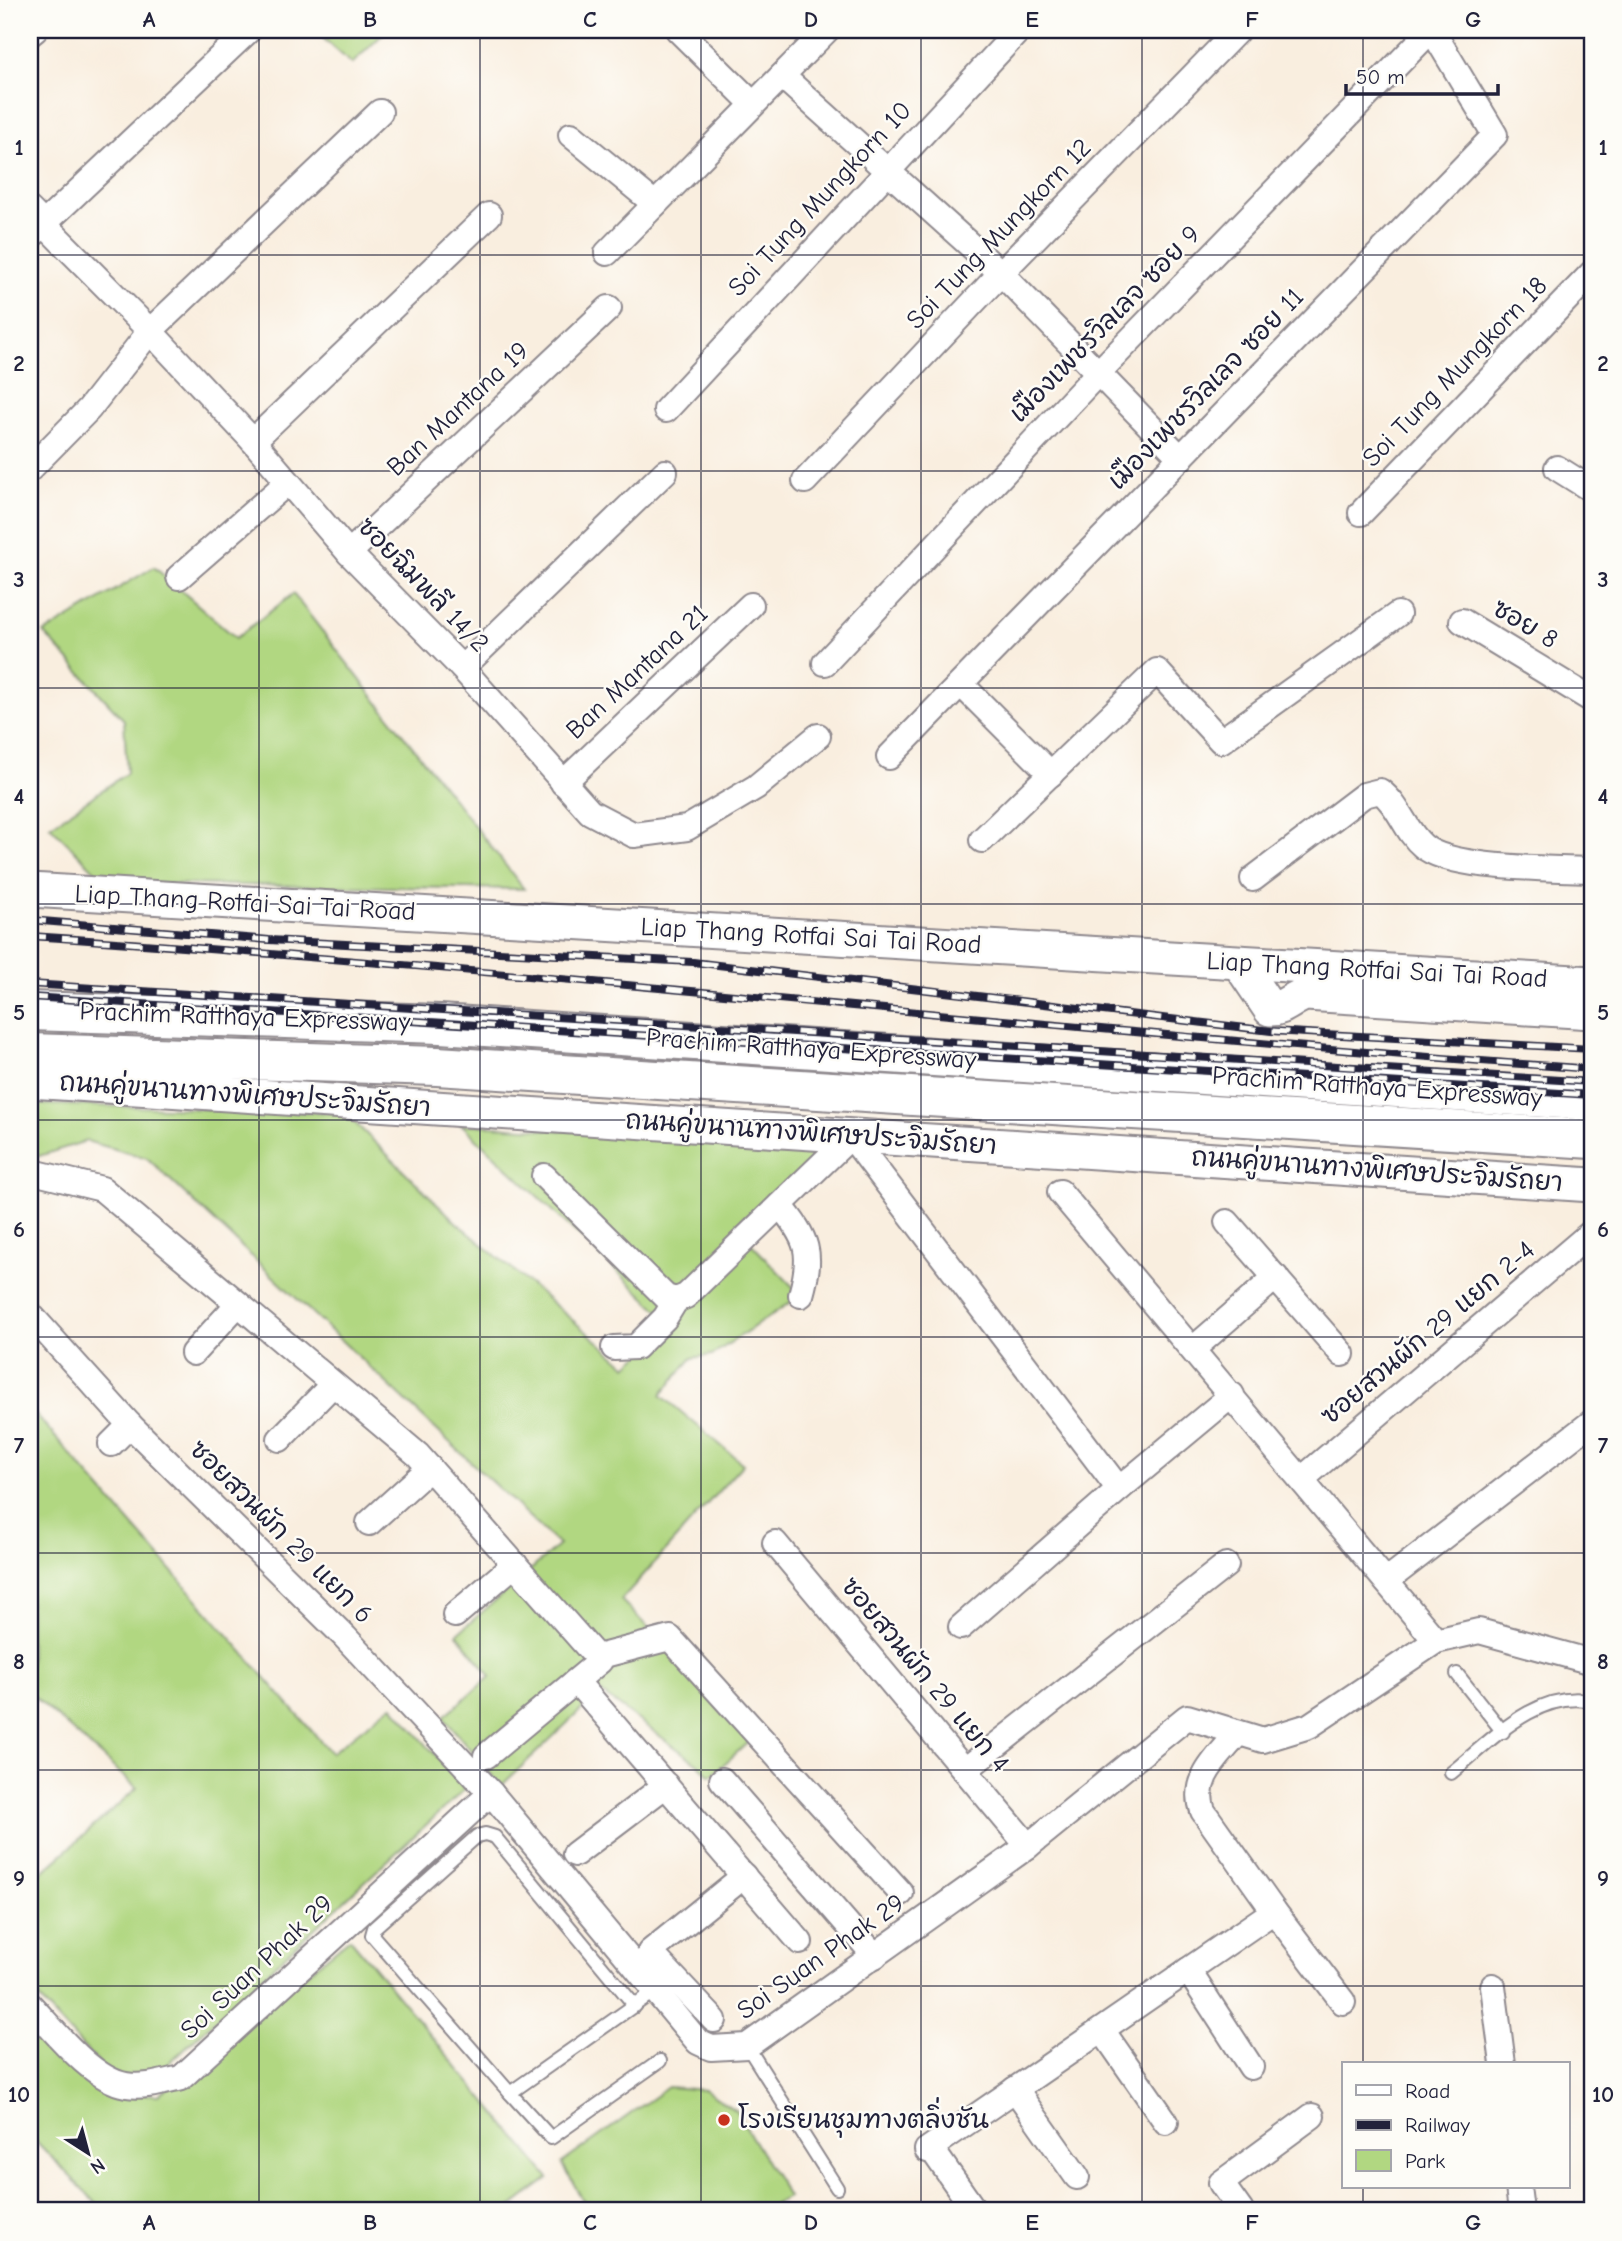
<svg xmlns="http://www.w3.org/2000/svg" width="1622" height="2241" font-family="'Comic Neue','Playpen Sans Thai',sans-serif">
  <style>
    .green { fill: #b1d781; stroke: #6a7c5e; stroke-width: 2 }
    .lines { fill: none; stroke-linecap: round; stroke-linejoin: round }
    .lane-casing { stroke: #8e888d; stroke-width: 16 }
    .street-casing { stroke: #8e888d; stroke-width: 28 }
    .secondary-casing { stroke: #8e888d; stroke-width: 37 }
    .highway-casing { stroke: #8e888d; stroke-width: 42 }
    .lane { stroke: #fff; stroke-width: 12 }
    .street { stroke: #fff; stroke-width: 24 }
    .secondary { stroke: #fff; stroke-width: 33 }
    .highway { stroke: #fff; stroke-width: 38 }
    .rail-casing { stroke: #22223b; stroke-width: 8 }
    .rail { stroke: #fdfcf7; stroke-width: 5; stroke-dasharray: 16; stroke-linecap: butt }
    .grid { fill: none; stroke: #22223b; stroke-width: 2; stroke-opacity: 0.55 }
    .poi-dot { fill: #c8321e; stroke: #fdfcf7; stroke-width: 2.5 }
    .labels { text-anchor: middle; dominant-baseline: central; stroke-width: 5; stroke-linejoin: round; paint-order: stroke }
    .street-label { font-size: 26px; fill: #22223b; stroke: #fdfcf7 }
    .poi-label { font-size: 26px; fill: #22223b; stroke: #fdfcf7; text-anchor: start }
    .neatline { fill: none; stroke: #22223b; stroke-width: 2.5 }
    .grid-label { font-size: 23px; text-anchor: middle; font-weight: bold; fill: #22223b }
  </style>
  <rect width="100%" height="100%" fill="#fdfcf7"/>
  <filter id="ink" filterUnits="userSpaceOnUse"><feTurbulence type="fractalNoise" baseFrequency=".0143" numOctaves="2"/><feDisplacementMap in="SourceGraphic" scale="14" xChannelSelector="R" yChannelSelector="G"/><feConvolveMatrix kernelMatrix="1 2 1 2 8 2 1 2 1" color-interpolation-filters="sRGB"/></filter>
  <filter id="wash" filterUnits="userSpaceOnUse"><feTurbulence type="fractalNoise" baseFrequency=".00686" numOctaves="4" result="noise"/><feDisplacementMap in="SourceGraphic" scale="28" xChannelSelector="R" yChannelSelector="G"/><feGaussianBlur stdDeviation="1.57" result="paint"/><feColorMatrix in="noise" values="0 0 0 0 0 0 0 0 0 0 0 0 0 0 0 0 0 1.4 0 .05"/><feComposite in="paint" operator="in"/></filter>
  <g filter="url(#wash)">
    <rect width="100%" height="100%" fill="#f9eedf"/>
    <!-- green -->
    <g class="green">
      <polygon points="314,30 387,30 352,64"/>
      <polygon points="154,567 236,638 293,594 524,889 107,883 50,826 127,773 124,720 44,633"/>
      <polygon points="30,1104 345,1113 457,1223 627,1366 673,1324 461,1124 812,1146 812,1161 740,1232 801,1295 712,1355 692,1358 661,1395 743,1464 621,1600 754,1737 711,1776 698,1764 600,1692 501,1786 443,1717 491,1676 457,1634 559,1545 147,1158 86,1141 30,1159"/>
      <polygon points="30,1408 331,1753 392,1705 465,1789 158,2073 113,2079 30,1989 30,1872 39,1875 137,1788 30,1693"/>
      <polygon points="350,1938 549,2178 506,2211 104,2211 30,2135 30,2022 101,2091 158,2095"/>
      <polygon points="668,2087 705,2090 736,2111 788,2197 763,2211 589,2211 562,2163"/>
    </g>
  </g>
  <g filter="url(#ink)">
    <g class="lines">
      <defs>
        <g id="lane">
          <polyline points="1457,1674 1503,1732"/>
          <path d="M 1451,1773 C 1491,1741 1537,1689 1592,1701"/>
          <polyline points="656,1990 510,2093 551,2138 660,2061"/>
          <polyline points="747,2046 837,2188"/>
          <polyline points="510,2093 372,1935 374,1928 477,1836 485,1834 495,1837 635,2006"/>
        </g>
        <g id="street">
          <polyline points="678,30 753,104"/>
          <polyline points="30,34 35,30"/>
          <polyline points="782,76 1001,273 1181,458"/>
          <polyline points="571,135 655,204"/>
          <polyline points="30,210 150,331 253,441 349,553 462,668 590,812 634,835 687,828 756,787 818,736"/>
          <polyline points="30,237 249,30"/>
          <polyline points="607,253 827,30"/>
          <polyline points="666,410 1019,30"/>
          <polyline points="253,441 489,215"/>
          <polyline points="1557,468 1592,490"/>
          <polyline points="30,469 89,409 150,331 380,112"/>
          <polyline points="805,481 1001,273 1238,30"/>
          <polyline points="1361,513 1592,273"/>
          <polyline points="349,553 609,308"/>
          <polyline points="179,577 288,482"/>
          <polyline points="1462,621 1592,700"/>
          <polyline points="825,663 1098,373 1431,30"/>
          <polyline points="462,668 665,472"/>
          <polyline points="961,684 1051,774"/>
          <polyline points="889,757 1495,135 1432,30"/>
          <polyline points="563,783 751,605"/>
          <polyline points="982,840 1157,671 1221,741 1398,614"/>
          <path d="M 1253,879 L 1364,795 L 1380,791 C 1400,806 1405,831 1423,846 C 1450,870 1553,868 1592,870"/>
          <polyline points="30,1165 33,1172 102,1189 418,1455 600,1661 486,1756"/>
          <polyline points="544,1176 666,1297 676,1300 686,1296 851,1136 1119,1489"/>
          <polyline points="1060,1192 1436,1641"/>
          <path d="M 780,1205 C 808,1240 813,1252 801,1295"/>
          <polyline points="1227,1222 1342,1354"/>
          <polyline points="30,1314 130,1425 345,1637 491,1793"/>
          <polyline points="614,1348 636,1347 665,1318 676,1300"/>
          <polyline points="1193,1349 1276,1277"/>
          <polyline points="193,1353 238,1304"/>
          <polyline points="280,1439 333,1384"/>
          <polyline points="111,1444 130,1425"/>
          <polyline points="1302,1479 1592,1232"/>
          <polyline points="369,1523 430,1468"/>
          <polyline points="775,1543 1028,1846"/>
          <polyline points="1386,1581 1592,1422"/>
          <polyline points="455,1615 515,1564"/>
          <polyline points="961,1627 1119,1489 1232,1395"/>
          <polyline points="597,1657 670,1638 901,1893"/>
          <polyline points="576,1681 800,1942"/>
          <polyline points="965,1770 1226,1565"/>
          <polyline points="722,1780 875,1956"/>
          <polyline points="575,1854 666,1785"/>
          <polyline points="1274,1911 1343,2002"/>
          <polyline points="1188,1970 1251,2067"/>
          <polyline points="1493,1986 1503,2064"/>
          <path d="M 30,2005 C 54,2030 91,2079 126,2085 C 145,2088 163,2082 181,2078 L 491,1793 L 698,2042 L 711,2048 L 747,2046 L 1028,1846 L 1187,1717 L 1263,1740 L 1309,1726 L 1436,1641 L 1479,1631 L 1592,1662"/>
          <polyline points="714,2020 650,1952 744,1876"/>
          <polyline points="1102,2030 1166,2122"/>
          <polyline points="1015,2089 1077,2177"/>
          <polyline points="931,2148 975,2211"/>
          <path d="M 927,2150 L 1274,1911 L 1203,1811 C 1191,1778 1219,1757 1238,1733"/>
          <polyline points="1518,2187 1521,2211"/>
          <polyline points="1241,2211 1221,2183 1312,2116"/>
        </g>
        <g id="secondary">
          <polyline points="30,890 1592,983"/>
          <path d="M 1239,963 L 1270,1009 C 1283,1010 1293,997 1306,994 L 1592,1012"/>
          <polyline points="30,1081 1592,1185"/>
        </g>
        <g id="highway">
          <polyline points="30,1011 440,1024 1592,1101"/>
          <polyline points="30,1053 437,1066 1592,1139"/>
        </g>
      </defs>
      <!-- lane casing -->
      <use href="#lane" class="lane-casing"/>
      <!-- street casing -->
      <use href="#street" class="street-casing"/>
      <!-- secondary casing -->
      <use href="#secondary" class="secondary-casing"/>
      <!-- highway casing -->
      <use href="#highway" class="highway-casing"/>
      <!-- lane -->
      <use href="#lane" class="lane"/>
      <!-- street -->
      <use href="#street" class="street"/>
      <!-- secondary -->
      <use href="#secondary" class="secondary"/>
      <!-- highway -->
      <use href="#highway" class="highway"/>
      <defs>
        <g id="rail">
          <polyline points="30,920 269,940 693,962 1271,1031 1592,1049"/>
          <path d="M 30,936 C 551,971 1071,1033 1592,1069"/>
          <polyline points="30,984 1592,1082"/>
          <polyline points="30,997 1592,1095"/>
        </g>
      </defs>
      <!-- rail casing -->
      <use href="#rail" class="rail-casing"/>
      <!-- rail -->
      <use href="#rail" class="rail"/>
    </g>
  </g>
  <!-- grid -->
  <path class="grid" d="M 259,30 L 259,2211M 480,30 L 480,2211M 701,30 L 701,2211M 921,30 L 921,2211M 1142,30 L 1142,2211M 1363,30 L 1363,2064M 30,255 L 1592,255M 30,471 L 1592,471M 30,688 L 1592,688M 30,904 L 1592,904M 30,1120 L 1592,1120M 30,1337 L 1592,1337M 30,1553 L 1592,1553M 30,1770 L 1592,1770M 30,1986 L 1592,1986M 1363,2187 L 1363,2211"/>
  <!-- markers -->
  <circle class="poi-dot" cx="724" cy="2120" r="7"/>
  <g class="labels">
    <!-- street labels -->
    <g class="street-label">
      <text transform="translate(820 199) rotate(-47)">Soi Tung Mungkorn 10</text>
      <text transform="translate(999 234) rotate(-46)">Soi Tung Mungkorn 12</text>
      <text transform="translate(1105 324) rotate(-46)">เมืองเพชรวิลเลจ ซอย 9</text>
      <text transform="translate(1455 372) rotate(-46)">Soi Tung Mungkorn 18</text>
      <text transform="translate(1206 389) rotate(-46)">เมืองเพชรวิลเลจ ซอย 11</text>
      <text transform="translate(458 409) rotate(-43)">Ban Mantana 19</text>
      <text transform="translate(423 585) rotate(46)">ซอยฉิมพลี 14/2</text>
      <text transform="translate(1525 624) rotate(31)">ซอย 8</text>
      <text transform="translate(637 672) rotate(-43)">Ban Mantana 21</text>
      <text transform="translate(245 903) rotate(3)">Liap Thang Rotfai Sai Tai Road</text>
      <text transform="translate(811 936) rotate(3)">Liap Thang Rotfai Sai Tai Road</text>
      <text transform="translate(1377 970) rotate(3)">Liap Thang Rotfai Sai Tai Road</text>
      <text transform="translate(245 1017) rotate(2)">Prachim Ratthaya Expressway</text>
      <text transform="translate(811 1049) rotate(4)">Prachim Ratthaya Expressway</text>
      <text transform="translate(1377 1087) rotate(4)">Prachim Ratthaya Expressway</text>
      <text transform="translate(245 1095) rotate(4)">ถนนคู่ขนานทางพิเศษประจิมรัถยา</text>
      <text transform="translate(811 1133) rotate(4)">ถนนคู่ขนานทางพิเศษประจิมรัถยา</text>
      <text transform="translate(1377 1170) rotate(4)">ถนนคู่ขนานทางพิเศษประจิมรัถยา</text>
      <text transform="translate(1428 1333) rotate(-40)">ซอยสวนผัก 29 แยก 2-4</text>
      <text transform="translate(281 1532) rotate(45)">ซอยสวนผัก 29 แยก 6</text>
      <text transform="translate(925 1675) rotate(50)">ซอยสวนผัก 29 แยก 4</text>
      <text transform="translate(821 1957) rotate(-35)">Soi Suan Phak 29</text>
      <text transform="translate(257 1967) rotate(-43)">Soi Suan Phak 29</text>
    </g>
    <!-- poi labels -->
    <g class="poi-label">
      <text x="738" y="2120">โรงเรียนชุมทางตลิ่งชัน</text>
    </g>
  </g>
  <!-- margin -->
  <rect width="1622" height="2241" fill="none" stroke="#fdfcf7" stroke-width="77"/>
  <!-- legend -->
  <rect x="1342" y="2062" width="228" height="126" fill="#fdfcf7" stroke="#a5a5ac" stroke-width="2"/>
  <rect x="1356" y="2085" width="35" height="10" fill="#ffffff" stroke="#a5a5ac" stroke-width="2"/>
  <text x="1405" y="2098" font-size="21" fill="#22223b">Road</text>
  <rect x="1356" y="2120" width="35" height="10" fill="#22223b" stroke="#a5a5ac" stroke-width="2"/>
  <text x="1405" y="2132" font-size="21" fill="#22223b">Railway</text>
  <rect x="1356" y="2150" width="35" height="21" fill="#b1d781" stroke="#a5a5ac" stroke-width="2"/>
  <text x="1405" y="2168" font-size="21" fill="#22223b">Park</text>
  <!-- north arrow -->
  <g transform="translate(88 2153) rotate(144)" stroke="#fdfcf7" stroke-width="5" paint-order="stroke">
  <path d="M0-5L12 26L0 18L-12 26Z" fill="#22223b"/>
  <text y="-10" font-size="19" font-weight="bold" text-anchor="middle" fill="#22223b">N</text>
  </g>
  <!-- scale -->
  <path d="M1346 84v10h152v-10" fill="none" stroke="#22223b" stroke-width="3.5"/>
  <text x="1356" y="84" font-size="21" fill="#22223b" stroke="#fdfcf7" stroke-width="5" paint-order="stroke">50 m</text>
  <rect x="38" y="38" width="1546" height="2164" class="neatline"/>
  <g class="grid-label">
    <text x="149" y="27">A</text>
    <text x="370" y="27">B</text>
    <text x="590" y="27">C</text>
    <text x="811" y="27">D</text>
    <text x="1032" y="27">E</text>
    <text x="1252" y="27">F</text>
    <text x="1473" y="27">G</text>
    <text x="19" y="155">1</text>
    <text x="1603" y="155">1</text>
    <text x="19" y="371">2</text>
    <text x="1603" y="371">2</text>
    <text x="19" y="587">3</text>
    <text x="1603" y="587">3</text>
    <text x="19" y="804">4</text>
    <text x="1603" y="804">4</text>
    <text x="19" y="1020">5</text>
    <text x="1603" y="1020">5</text>
    <text x="19" y="1237">6</text>
    <text x="1603" y="1237">6</text>
    <text x="19" y="1453">7</text>
    <text x="1603" y="1453">7</text>
    <text x="19" y="1669">8</text>
    <text x="1603" y="1669">8</text>
    <text x="19" y="1886">9</text>
    <text x="1603" y="1886">9</text>
    <text x="19" y="2102">10</text>
    <text x="1603" y="2102">10</text>
    <text x="149" y="2230">A</text>
    <text x="370" y="2230">B</text>
    <text x="590" y="2230">C</text>
    <text x="811" y="2230">D</text>
    <text x="1032" y="2230">E</text>
    <text x="1252" y="2230">F</text>
    <text x="1473" y="2230">G</text>
  </g>
</svg>
